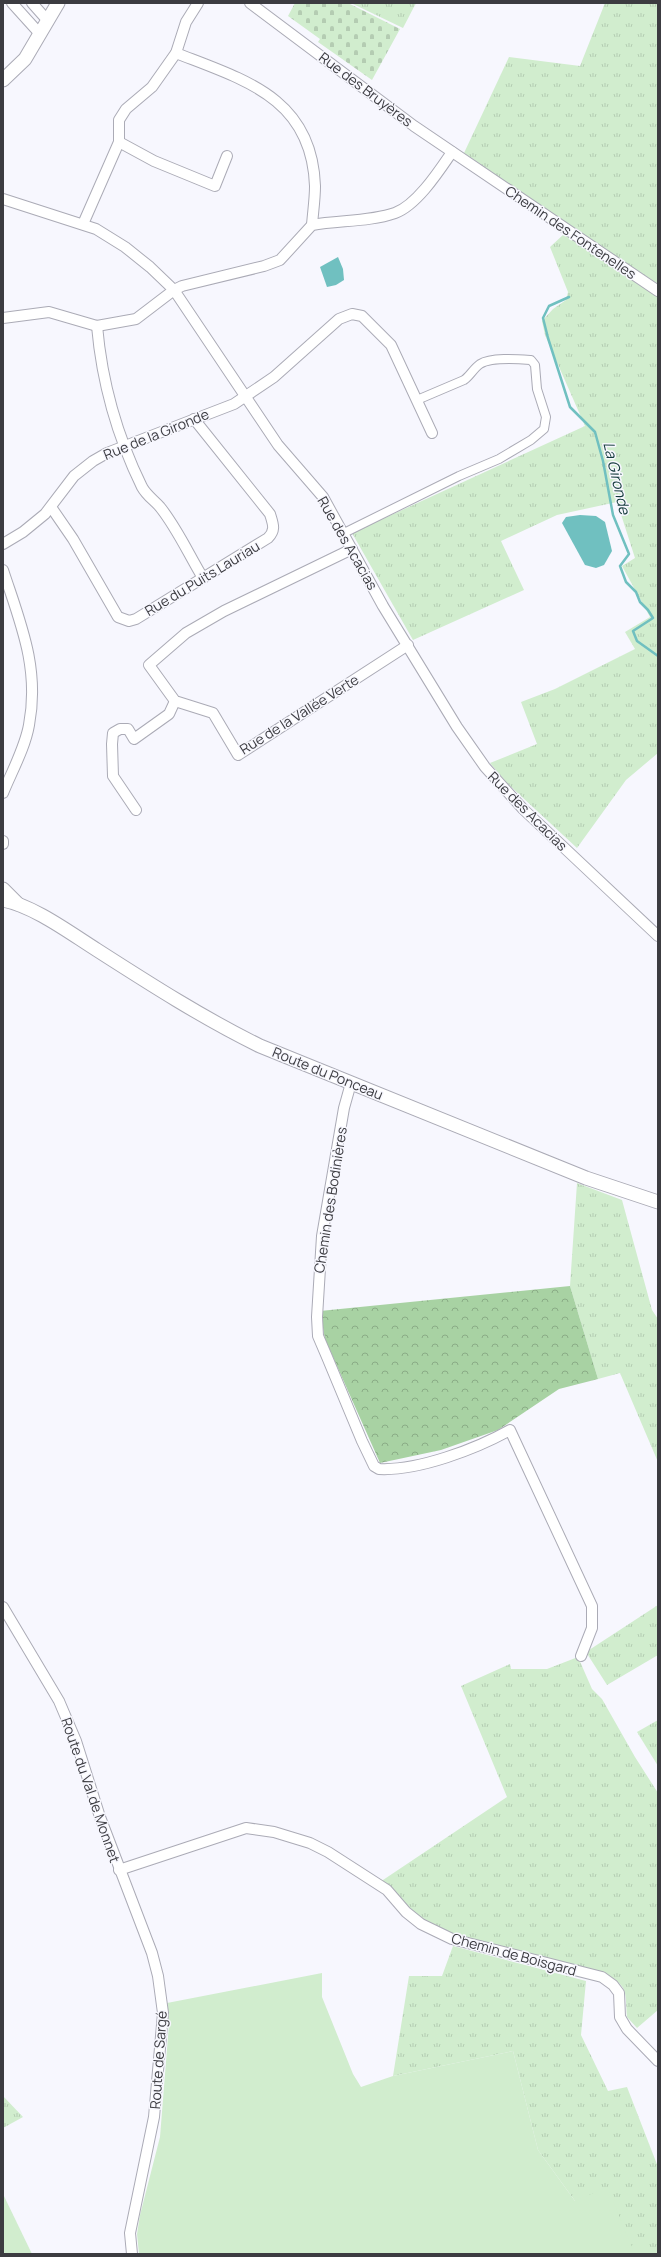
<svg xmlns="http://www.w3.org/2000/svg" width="661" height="2257" font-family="Manrope,sans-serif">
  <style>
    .grass { fill: url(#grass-tufts) }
    .forest { fill: url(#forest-crowns) }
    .cemetery { fill: url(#cemetery-stones) }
    .pitch { fill: #d1edce }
    .water { fill: #70c0c0 }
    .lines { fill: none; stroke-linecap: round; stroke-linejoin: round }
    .stream { stroke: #70c0c0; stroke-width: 2.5 }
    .pedestrian-casing { stroke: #ababb6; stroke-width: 10 }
    .minor-casing { stroke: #ababb6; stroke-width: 12 }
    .tertiary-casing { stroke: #ababb6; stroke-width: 15 }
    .pedestrian { stroke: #fff; stroke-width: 8 }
    .minor { stroke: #fff; stroke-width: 10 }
    .tertiary { stroke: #fff; stroke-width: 13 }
    .labels { text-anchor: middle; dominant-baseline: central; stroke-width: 3; stroke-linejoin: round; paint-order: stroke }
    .street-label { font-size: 14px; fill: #3c3c41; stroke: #f7f7fe }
    .water-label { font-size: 15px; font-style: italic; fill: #133a3b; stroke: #f7f7fe }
  </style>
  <defs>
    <pattern id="grass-tufts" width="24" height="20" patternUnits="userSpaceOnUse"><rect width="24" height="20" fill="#d1edce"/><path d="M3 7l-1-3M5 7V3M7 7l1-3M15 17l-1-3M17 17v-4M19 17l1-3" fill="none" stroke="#b4ccb2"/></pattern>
    <pattern id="forest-crowns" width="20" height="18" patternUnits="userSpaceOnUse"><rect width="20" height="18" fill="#a8d2a3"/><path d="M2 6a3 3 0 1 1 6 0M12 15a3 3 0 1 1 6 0" fill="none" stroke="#8aac86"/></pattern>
    <pattern id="cemetery-stones" width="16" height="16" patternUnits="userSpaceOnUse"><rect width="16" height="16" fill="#d1edce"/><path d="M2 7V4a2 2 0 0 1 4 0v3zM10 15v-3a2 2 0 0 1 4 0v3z" fill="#b4ccb2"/></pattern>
  </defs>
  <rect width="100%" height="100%" fill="#f7f7fe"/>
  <!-- grass -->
  <g class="grass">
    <polygon points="351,3 416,3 403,28"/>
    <polygon points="605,3 658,3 658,284 571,227 464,153 509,57 580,66"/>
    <polygon points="564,234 658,295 658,753 626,780 577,848 507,783 490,763 537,744 521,702 555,689 635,649 625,632 650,617 622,566 635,558 617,502 557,515 501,541 524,590 413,640 352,533 585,426 545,335 542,321 553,309 566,300 568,292 550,247"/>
    <polygon points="577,1183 622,1200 652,1310 658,1319 658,1462 620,1373 598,1379 570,1286"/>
    <polygon points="658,1605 658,1655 607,1685 586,1652"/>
    <path d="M 578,1657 L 592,1689 L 602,1699 L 635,1757 L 658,1793 L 658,2010 L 637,2028 L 627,2017 C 625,1989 629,1986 601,1973 L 453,1935 L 421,1919 L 393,1891 L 380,1882 L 507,1797 L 461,1686 L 510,1664 L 511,1669 L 547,1669 Z"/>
    <polygon points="658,1720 658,1766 637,1732"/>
    <polygon points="453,1946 586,1981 581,2035 608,2091 627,2087 658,2167 658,2254 635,2254 575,2201 538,2150 513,2051 393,2076 409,1976 442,1976"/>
    <polygon points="3,2096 23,2117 3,2128"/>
  </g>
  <!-- forest -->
  <polygon class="forest" points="570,1286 598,1379 559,1389 498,1430 441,1450 380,1463 325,1339 320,1311"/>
  <!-- cemetery -->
  <polygon class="cemetery" points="295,3 348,3 400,29 372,80 318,42 320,39 288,16"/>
  <!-- pitch -->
  <g class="pitch">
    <polygon points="322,1973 322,1997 353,2074 361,2087 393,2076 513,2051 538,2150 575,2201 607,2187 635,2254 139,2254 137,2234 140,2215 160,2137 169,2024 167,2003"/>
    <polygon points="3,2194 32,2254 3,2254"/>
  </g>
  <!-- water -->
  <g class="water">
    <polygon points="338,257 343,269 344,280 336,285 327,287 320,267"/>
    <polygon points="580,515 596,516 605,522 612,551 604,565 596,568 585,565 562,523 566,517"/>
  </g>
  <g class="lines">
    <!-- stream -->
    <polyline class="stream" points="569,297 549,306 543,318 548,338 570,407 595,432 603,461 613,515 629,554 620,566 626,582 636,592 640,602 648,610 653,618 633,631 637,641 658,656"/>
    <defs>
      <path id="pedestrian" d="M 344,533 L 459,476 L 499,459 L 531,440 L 544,429 L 546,417 L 537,389 L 535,365 L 531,360 C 517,359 491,357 480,364 C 473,369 470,376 464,380 L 417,400"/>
      <g id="minor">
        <polyline points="12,3 40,34"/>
        <polyline points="32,3 48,21"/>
        <polyline points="250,3 414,126 658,291"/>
        <path d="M 176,53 C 245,80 312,98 315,186 C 315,199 313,212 312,225"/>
        <polyline points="119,142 154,161 215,186 227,156"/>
        <polyline points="3,199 96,229 125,247 150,267 174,290 278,445 323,497 383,606 457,727 485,767 523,809 658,936"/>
        <polyline points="83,224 119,142 119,120 126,109 152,87 176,53 186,22 198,3"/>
        <path d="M 3,318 L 49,312 L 97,326 L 136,319 L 174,290 L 182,286 L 264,266 L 280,260 L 312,225 C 339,220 369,222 395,213 C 417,205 439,171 452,152"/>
        <path d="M 97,326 C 102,383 117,436 142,487 C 147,496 154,500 160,507 C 177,528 189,555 203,578"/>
        <path d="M 51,507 L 73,539 L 118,617 L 129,621 L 136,619 L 268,538 C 276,530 273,524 270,514 L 194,419"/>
        <polyline points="3,544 23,532 45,514 74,476 93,461 107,453 234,404 274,377 339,319 352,314 362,316 391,345 432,433"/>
        <polyline points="352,549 224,611 186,633 149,665 175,701 213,713 238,755 408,645"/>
        <path d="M 3,570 C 20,622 40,668 29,725 C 25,748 12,771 3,793"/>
        <polyline points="136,810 113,776 112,744 113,733 120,729 128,729 134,739 169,714 175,701"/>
        <polyline points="3,841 3,844"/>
        <path d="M 351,1083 L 344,1108 L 322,1236 L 317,1317 L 318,1336 L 327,1357 L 362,1441 L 374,1466 L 379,1469 C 418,1471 476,1449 510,1430 L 592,1606 L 592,1628 L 581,1656"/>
        <polyline points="3,1607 59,1701 76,1741 100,1817 152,1953 158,1976 163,2013 154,2117 130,2233 132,2254"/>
        <polyline points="119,1870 246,1828 274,1832 310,1843 328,1852 387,1890 406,1912 421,1924 452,1939 602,1977 613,1985 619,1993 620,2017 627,2029 658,2061"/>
      </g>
      <g id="tertiary">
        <polyline points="3,80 25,59 58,3"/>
        <polyline points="3,889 18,904"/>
        <path d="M 3,900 C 34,906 70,933 97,950 C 150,984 203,1018 260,1046 L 586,1178 L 658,1202"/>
      </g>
    </defs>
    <!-- pedestrian casing -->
    <use href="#pedestrian" class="pedestrian-casing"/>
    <!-- minor casing -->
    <use href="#minor" class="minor-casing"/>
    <!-- tertiary casing -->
    <use href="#tertiary" class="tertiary-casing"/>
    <!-- pedestrian -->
    <use href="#pedestrian" class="pedestrian"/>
    <!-- minor -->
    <use href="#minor" class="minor"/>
    <!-- tertiary -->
    <use href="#tertiary" class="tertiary"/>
  </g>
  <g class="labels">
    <!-- street labels -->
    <g class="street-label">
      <text transform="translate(366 89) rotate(37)">Rue des Bruyères</text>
      <text transform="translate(571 232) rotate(34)">Chemin des Fontenelles</text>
      <text transform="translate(156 434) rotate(-22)">Rue de la Gironde</text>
      <text transform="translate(348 543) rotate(60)">Rue des Acacias</text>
      <text transform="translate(202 578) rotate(-31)">Rue du Puits Lauriau</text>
      <text transform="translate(299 714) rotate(-32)">Rue de la Vallée Verte</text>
      <text transform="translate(528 811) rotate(45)">Rue des Acacias</text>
      <text transform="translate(328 1073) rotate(22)">Route du Ponceau</text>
      <text transform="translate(330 1200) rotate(-81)">Chemin des Bodinières</text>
      <text transform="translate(91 1790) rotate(71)">Route du Val de Monnet</text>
      <text transform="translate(514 1954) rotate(15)">Chemin de Boisgard</text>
      <text transform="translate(158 2060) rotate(-86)">Route de Sargé</text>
    </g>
    <!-- water labels -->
    <g class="water-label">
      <text transform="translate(617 478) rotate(77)">La Gironde</text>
    </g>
  </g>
  <!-- border -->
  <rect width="661" height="2257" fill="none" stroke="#3c3c41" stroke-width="8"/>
</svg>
